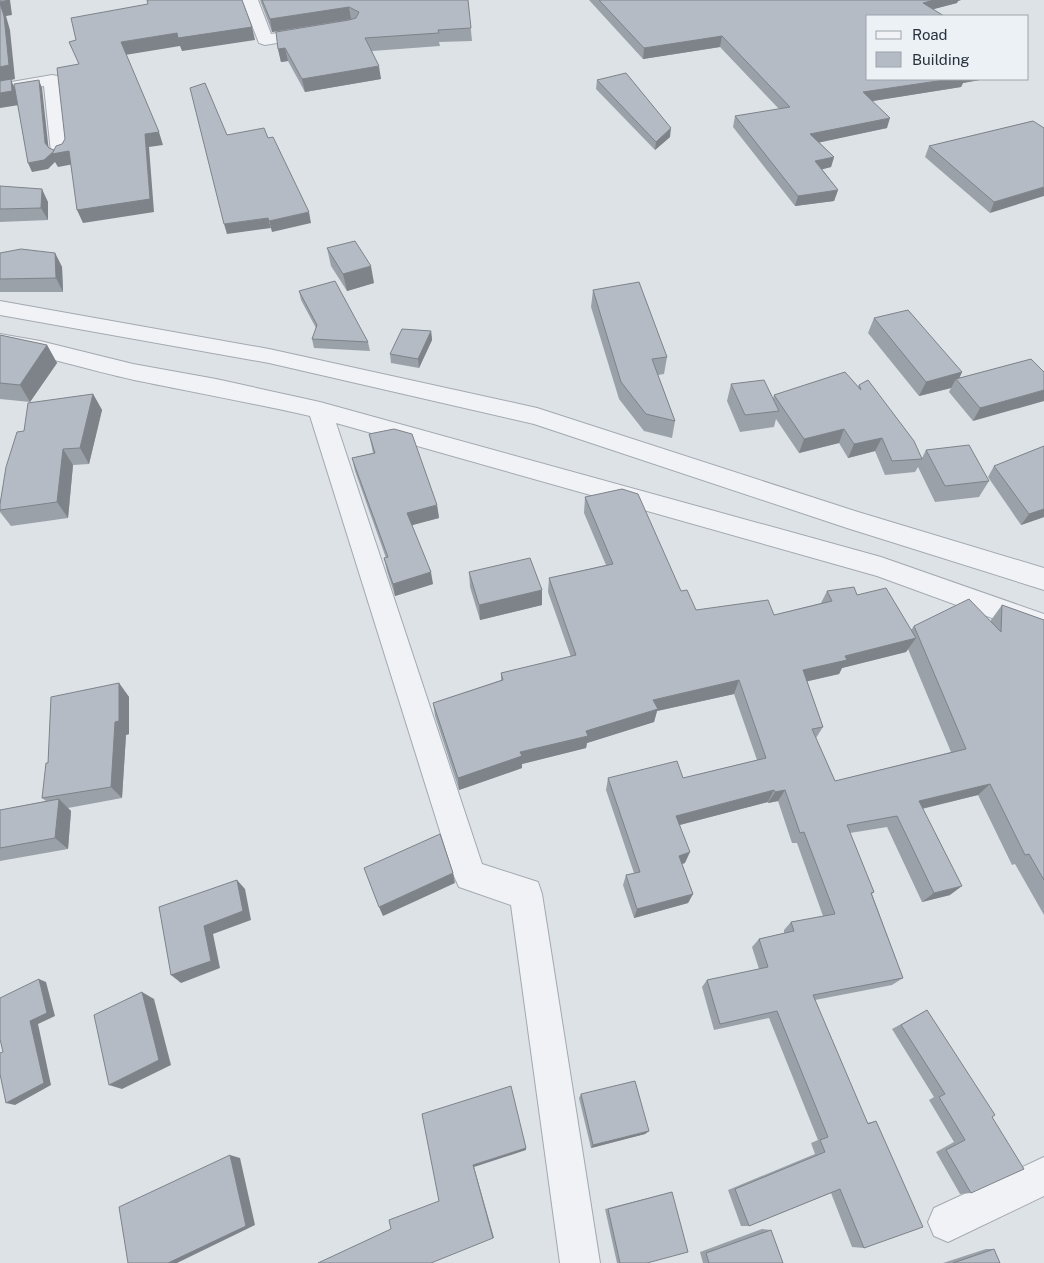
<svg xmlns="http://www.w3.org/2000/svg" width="1044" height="1263" font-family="'Public Sans',sans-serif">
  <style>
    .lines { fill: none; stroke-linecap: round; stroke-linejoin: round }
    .street-casing { stroke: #a2a9b1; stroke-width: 2 }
    .street { fill: #f0f2f6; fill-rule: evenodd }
    .wall { fill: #9ba1a9; fill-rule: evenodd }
    .shaded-wall { fill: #7e8389 }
    .building { fill: #b4bbc4; stroke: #7e8389 }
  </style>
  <rect width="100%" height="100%" fill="#dde2e7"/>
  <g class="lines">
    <defs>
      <g id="street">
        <polygon points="242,0 258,0 271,34 313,27 319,29 321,32 319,35 313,37 265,45 259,43"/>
        <polygon points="52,75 58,76 60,80 69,152 66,156 60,157 54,156 51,152 44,86 0,94 0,84"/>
        <polygon points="0,301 269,349 537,408 858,512 1044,568 1044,590 847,528 534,424 269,363 0,315"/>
        <path d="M 0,334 L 40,341 L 133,364 L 216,379 L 320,402 L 881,557 L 1044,614 L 1044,637 L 877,576 L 336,423 L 482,864 L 538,882 L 542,894 L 600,1263 L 560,1263 L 511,905 L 459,887 L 454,876 L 310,416 C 252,403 193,392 134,380 C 89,370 45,356 0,348 Z"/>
        <polygon points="1044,1157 1044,1196 948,1242 934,1236 928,1222 934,1208"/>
      </g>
    </defs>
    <!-- street casing -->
    <use href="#street" class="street-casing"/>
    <!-- street -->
    <use href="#street" class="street"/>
  </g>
  <!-- wall -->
  <g class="wall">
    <polygon points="260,0 468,0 472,41 439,42 440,46 372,51 381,79 305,92 288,61 281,62 278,49 351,20 272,32"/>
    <polygon points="589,0 961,0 958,1 957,3 933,9 868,79 985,79 963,83 961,87 873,101 887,128 819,142 834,157 831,167 822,169 838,190 834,201 795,206 733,127 735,116 779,109 720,47 643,59"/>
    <polygon points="597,80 670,137 655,150 596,89"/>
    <polygon points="1033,121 990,213 925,157 929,146"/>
    <polygon points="0,186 48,202 48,220 0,222"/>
    <polygon points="327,248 374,283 347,291 331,266"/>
    <polygon points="0,253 55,253 62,267 63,292 0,292"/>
    <polygon points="593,290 667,357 664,374 658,375 675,421 672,438 644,431 619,399 591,307"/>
    <polygon points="299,291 368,342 370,351 314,348 312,339 316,328 301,300"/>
    <polygon points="874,318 962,372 959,378 1031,359 973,421 949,392 951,388 919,396 868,333"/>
    <polygon points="431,331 432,340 419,368 391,363 390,354"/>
    <polygon points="0,335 47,345 57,363 30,402 0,399"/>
    <polygon points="731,384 773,399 774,395 858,387 859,385 922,458 926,450 989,481 979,497 935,502 918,467 915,472 885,475 875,451 848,458 839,443 799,453 776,419 774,427 740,432 727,401"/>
    <polygon points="93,394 102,410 89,464 73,465 68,518 11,526 0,512 0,504 24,431"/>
    <polygon points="369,434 437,505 439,518 412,525 433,584 395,596 387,571 384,558 386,558 355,471 352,458 373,453"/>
    <polygon points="1044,446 1044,517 1021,525 988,477 994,466"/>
    <path d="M 585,497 L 681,591 L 696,610 L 774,615 L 821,603 L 827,591 L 857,595 L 911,630 L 914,626 L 991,622 L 991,620 L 1002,605 L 1044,620 L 1044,915 L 1015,864 L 1012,865 L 978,795 L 922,809 L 950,895 L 922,902 L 887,827 L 850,833 L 874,892 L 872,894 L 903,978 L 892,985 L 815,1000 L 867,1123 L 876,1121 L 864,1248 L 852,1247 L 831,1193 L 749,1226 L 741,1226 L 728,1190 L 815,1154 L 811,1143 L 818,1140 L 769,1018 L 714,1030 L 702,987 L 707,980 L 759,969 L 752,947 L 759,939 L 784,933 L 784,930 L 791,922 L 823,916 L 797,843 L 792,843 L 778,801 L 768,803 L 768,802 L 679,825 L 685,863 L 682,864 L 693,894 L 688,903 L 634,918 L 623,885 L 626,875 L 634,873 L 606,790 L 608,778 L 683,778 L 757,760 L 734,694 L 657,711 L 654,722 L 587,743 L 586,748 L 522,764 L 522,768 L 459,790 L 435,716 L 433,703 L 501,680 L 501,673 L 571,657 L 548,592 L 549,578 L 606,565 L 584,513 ZM 908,649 L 951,752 L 835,781 L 816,738 L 823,727 L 807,681 L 839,674 L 842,668 L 906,652 Z"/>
    <polygon points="469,572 542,605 480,620 470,587"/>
    <polygon points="119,683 129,697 129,734 126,735 122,798 68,808 71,811 68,849 0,861 0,810 46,801 42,798 48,763"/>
    <polygon points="927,1010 992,1117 971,1193 960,1194 936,1152 954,1142 929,1100 934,1097 892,1029"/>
    <polygon points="581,1094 649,1131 645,1134 591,1148 579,1098"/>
    <polygon points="672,1192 647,1263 617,1263 605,1209"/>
    <polygon points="762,1229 771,1230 783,1263 703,1263 700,1252"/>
    <polygon points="986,1249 994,1249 1000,1263 943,1263"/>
  </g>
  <!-- shaded-wall -->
  <g class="shaded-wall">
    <polygon points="6,0 10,0 12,15 6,16 10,30 15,79 11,80 17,93 19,105 0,108 0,2"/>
    <polygon points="934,0 961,0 958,1 957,3 919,13 923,3"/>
    <polygon points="349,7 351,19 272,32 270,19"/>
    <polygon points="252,27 255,40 182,51 180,46 125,55 121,42 177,33"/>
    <polygon points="722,36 720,47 643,59 644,48"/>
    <polygon points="285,48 288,61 281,62 278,49"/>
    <polygon points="379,66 381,79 305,92 302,79"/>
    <polygon points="951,79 985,79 963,83 961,87 860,103 863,92"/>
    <polygon points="39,80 42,88 49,152 45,143"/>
    <polygon points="890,118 887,128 808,145 810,134"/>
    <polygon points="671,128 670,137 655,150 656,142"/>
    <polygon points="159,132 163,145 149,147 154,212 83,223 77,210 145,134"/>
    <polygon points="55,150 69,151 74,164 58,167 55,162 48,169 32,172 28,163"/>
    <polygon points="834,157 831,167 812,172 815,161"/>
    <polygon points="1044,187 1044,196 990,213 994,202"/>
    <polygon points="42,189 48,202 48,220 41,208"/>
    <polygon points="838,190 834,201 795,206 798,196"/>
    <polygon points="309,212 311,223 272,232 269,221"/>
    <polygon points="268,218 271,228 227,234 224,224"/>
    <polygon points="55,253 62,267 63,292 56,278"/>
    <polygon points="371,266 374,283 347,291 343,274"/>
    <polygon points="431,331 432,340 419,368 418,359"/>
    <polygon points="47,345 57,363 30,402 20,385"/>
    <polygon points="962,372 958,381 956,379 951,388 919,396 926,382"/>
    <polygon points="1044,390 1044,401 973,421 980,408"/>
    <polygon points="93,394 102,410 89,464 80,448"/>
    <polygon points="844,429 839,443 799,453 804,439"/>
    <polygon points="882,438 875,451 848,458 854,444"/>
    <polygon points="63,449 73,465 68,518 57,502"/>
    <polygon points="437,505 439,518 409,526 407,513"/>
    <polygon points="1044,509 1044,517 1021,525 1029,514"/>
    <polygon points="431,572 433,584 395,596 393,584"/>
    <polygon points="542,590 542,605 480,620 479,605"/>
    <polygon points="916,638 906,652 842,668 839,674 796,684 803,670 845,656"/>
    <polygon points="739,680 734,694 657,711 654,722 587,743 586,748 522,764 522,768 459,790 458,778 520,752 586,731 653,700"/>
    <polygon points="119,683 129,697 129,734 126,735 122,798 111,787 115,722"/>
    <polygon points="990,784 978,795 908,812 919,801"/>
    <polygon points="774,790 768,802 672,827 676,816"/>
    <polygon points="785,790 778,801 768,803 775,792"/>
    <polygon points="59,799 71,811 68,849 55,838"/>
    <polygon points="690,852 685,863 674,866 679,856"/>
    <polygon points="453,873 455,883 383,916 379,907"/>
    <polygon points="237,880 245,889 251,920 213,934 220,968 181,983 171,975 204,926"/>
    <polygon points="962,886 950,895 922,902 934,893"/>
    <polygon points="693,894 688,903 634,918 637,909"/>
    <polygon points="39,979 46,982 55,1016 38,1024 51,1085 15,1105 6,1103 30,1021"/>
    <polygon points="142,992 154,999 171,1065 122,1089 109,1085"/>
    <polygon points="649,1131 645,1134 591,1148 593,1145"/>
    <polygon points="526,1148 526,1150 474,1167 494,1238 493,1238 473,1165"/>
    <polygon points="230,1155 240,1158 255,1225 177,1263 168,1263"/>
  </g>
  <!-- building -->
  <g class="building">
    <polygon points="0,0 6,0 6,1 0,2"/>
    <polygon points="147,0 242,0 252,27 178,38 177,33 121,42 159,132 145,134 150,199 77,210 69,151 52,154 56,146 62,144 65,139 57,68 79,64 69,42 76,40 71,18 148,4"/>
    <polygon points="262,0 468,0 471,28 438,30 439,33 365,38 379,66 302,79 285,48 278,49 276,32 349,20 356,18 359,12 349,7 270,19"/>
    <polygon points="599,0 934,0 923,3 944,16 868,16 868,79 951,79 863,92 890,118 810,134 834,157 815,161 838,190 798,196 735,116 790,107 722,36 644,48"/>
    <polygon points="0,3 4,16 9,65 0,67"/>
    <polygon points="626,73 671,128 656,142 597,80"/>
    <polygon points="11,79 12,91 0,93 0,81"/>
    <polygon points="39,80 45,143 49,148 54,150 53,152 44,160 28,163 14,84"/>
    <polygon points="205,83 227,135 264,128 268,138 273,137 309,212 269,221 268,218 224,224 190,88"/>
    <polygon points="1033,121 1044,128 1044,187 994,202 929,146"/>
    <polygon points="0,186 42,189 41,208 0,209"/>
    <polygon points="355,241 371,266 343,274 327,248"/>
    <polygon points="21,249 55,253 56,278 0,279 0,253"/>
    <polygon points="335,281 368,342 312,339 317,325 299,291"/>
    <polygon points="639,282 667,357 652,359 675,421 646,414 621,382 593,290"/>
    <polygon points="908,310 962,372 926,382 874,318"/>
    <polygon points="402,329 431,331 418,359 390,354"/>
    <polygon points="0,335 47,345 20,385 0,383"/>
    <polygon points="1031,359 1044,372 1044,390 980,408 956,379"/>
    <polygon points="845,372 861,390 859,385 868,380 914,441 922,459 892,461 882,438 854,444 844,429 804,439 774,395"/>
    <polygon points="764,380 779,411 745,415 731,384"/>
    <polygon points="93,394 80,448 63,449 57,502 0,510 0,504 6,467 17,432 24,431 28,403"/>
    <polygon points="394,429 412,434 437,505 407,513 431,572 393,584 384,558 388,557 352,458 375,453 369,434"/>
    <polygon points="969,445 989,481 945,486 926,450"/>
    <polygon points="1044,446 1044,509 1029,514 994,466"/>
    <polygon points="622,489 638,494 681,591 687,590 696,610 768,600 774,615 832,601 827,591 854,587 857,595 886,588 916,638 845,656 847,660 803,670 823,727 812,729 835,781 966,749 914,626 969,599 1001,632 1002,605 1044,620 1044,880 1029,854 1025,855 990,784 919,801 962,886 934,893 897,816 847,825 874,892 871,893 903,978 813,995 868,1124 876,1121 923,1227 864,1248 840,1189 749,1226 735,1189 825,1152 820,1140 828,1137 777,1011 720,1024 707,980 768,967 759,939 794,931 791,922 835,914 804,832 800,833 785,790 775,792 774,790 676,816 690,852 679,856 693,894 637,909 626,875 640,872 608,778 677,761 683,778 766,758 739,680 653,700 658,709 586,731 588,736 520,752 522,756 458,778 433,703 503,680 501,673 576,655 549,578 613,564 585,497"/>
    <polygon points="530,558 542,590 479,605 469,572"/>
    <polygon points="119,683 119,721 115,722 111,787 42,798 46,763 48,763 51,697"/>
    <polygon points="59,799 55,838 0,848 0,810"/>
    <polygon points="440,834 453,873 379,907 364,868"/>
    <polygon points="237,880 243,911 204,926 211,961 171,975 159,907"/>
    <polygon points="39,979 47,1013 30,1021 44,1083 6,1103 0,1074 0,1053 3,1052 0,1039 0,998"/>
    <polygon points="142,992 159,1060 109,1085 94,1015"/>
    <polygon points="927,1010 995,1115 992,1117 1024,1169 971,1193 946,1150 965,1140 939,1097 945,1094 901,1025"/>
    <polygon points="635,1081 649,1131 593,1145 581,1094"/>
    <polygon points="511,1086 526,1148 473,1165 493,1238 431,1263 318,1263 391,1229 389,1220 439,1201 422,1114"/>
    <polygon points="230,1155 246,1226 168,1263 128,1263 119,1207"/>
    <polygon points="672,1192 688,1252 647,1263 620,1263 608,1209"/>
    <polygon points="771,1230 783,1263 709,1263 706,1253"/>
    <polygon points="994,1249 1000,1263 953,1263"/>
  </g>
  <!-- legend -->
  <rect x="866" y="15" width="162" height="65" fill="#ecf1f5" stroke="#9da4ac"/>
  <rect x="876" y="31" width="25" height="8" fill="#f0f2f6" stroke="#9da4ac"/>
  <text x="912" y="40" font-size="15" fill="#26313e">Road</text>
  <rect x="876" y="52" width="25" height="15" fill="#b4bbc4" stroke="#9da4ac"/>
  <text x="912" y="65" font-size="15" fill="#26313e">Building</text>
</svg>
